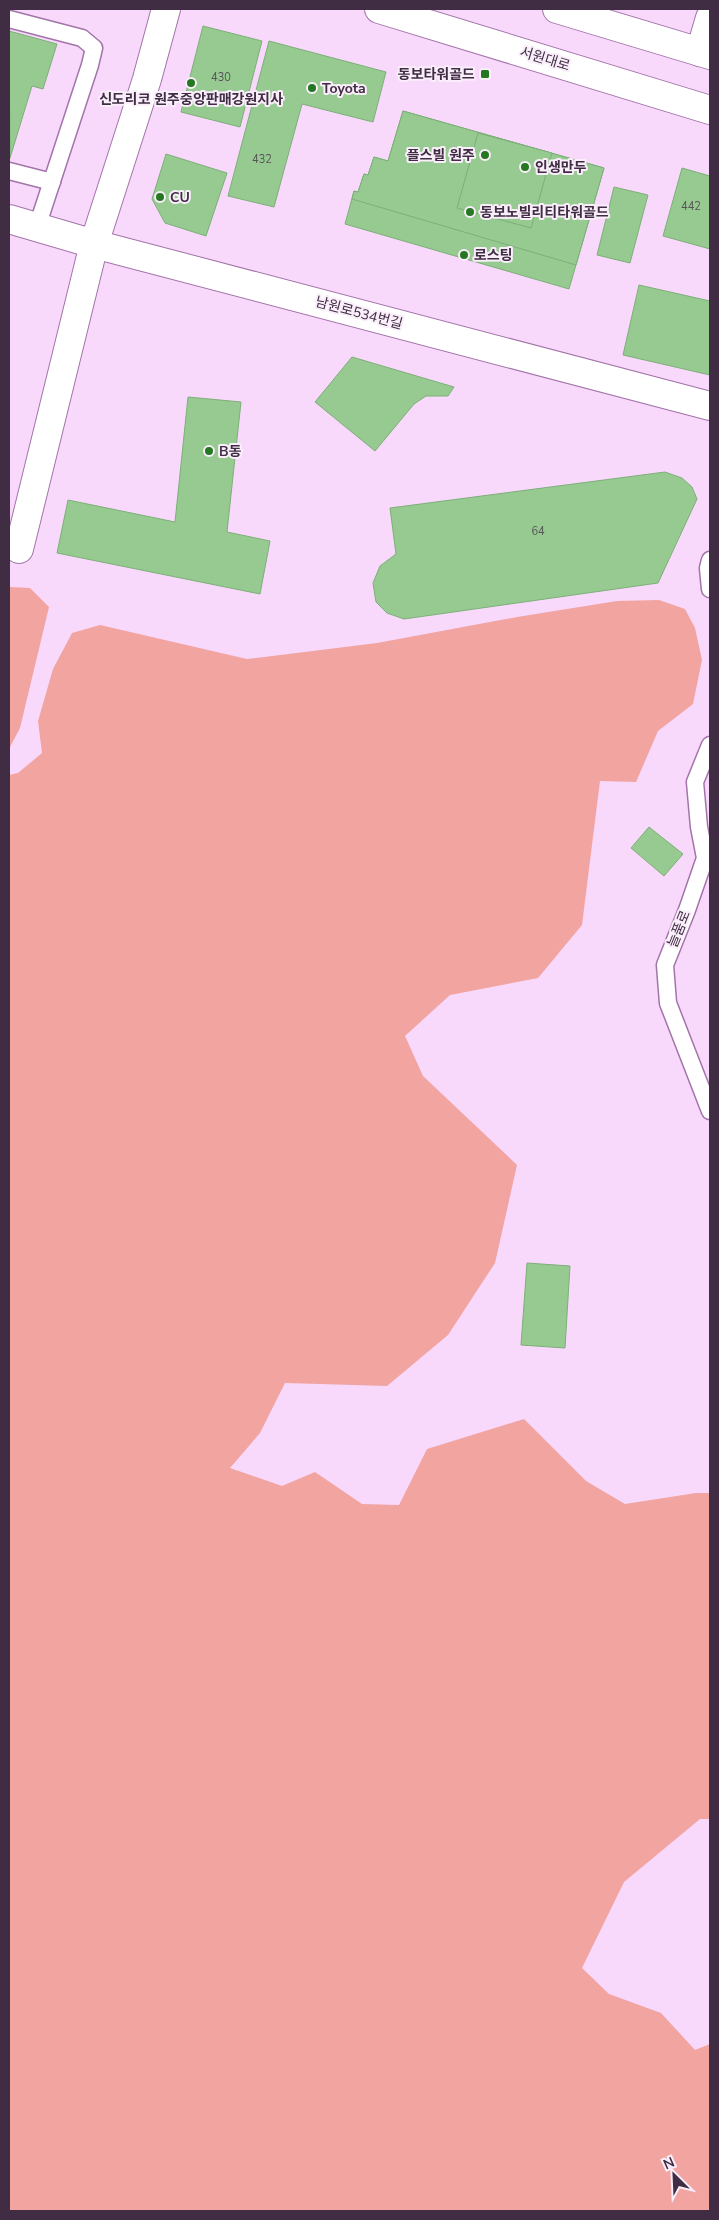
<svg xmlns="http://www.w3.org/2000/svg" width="719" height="2220" font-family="'Nunito Sans','Noto Sans KR',sans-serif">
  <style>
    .green { fill: #f1a4a0 }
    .building { fill: #96ca91; stroke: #7daf78 }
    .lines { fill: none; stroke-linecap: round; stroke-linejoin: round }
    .service-casing { stroke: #a374a9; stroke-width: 19 }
    .minor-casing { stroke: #a374a9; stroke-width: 30 }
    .tertiary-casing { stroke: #a374a9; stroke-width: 30 }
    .service { stroke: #fff; stroke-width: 16 }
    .minor { stroke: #fff; stroke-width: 28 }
    .tertiary { stroke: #fff; stroke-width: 28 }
    .poi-dot { fill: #257721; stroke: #f9eefa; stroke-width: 2 }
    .labels { text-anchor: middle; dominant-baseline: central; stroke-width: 4; stroke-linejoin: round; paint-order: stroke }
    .number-label { font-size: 11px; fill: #565456 }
    .street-label { font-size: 14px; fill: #402c43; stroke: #f9eefa }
    .poi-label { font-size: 14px; font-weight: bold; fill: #402c43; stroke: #f9eefa; text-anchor: start }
  </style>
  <rect width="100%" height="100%" fill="#f8d9fc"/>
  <!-- green -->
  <g class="green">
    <polygon points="9,587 30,588 49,607 20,728 9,749"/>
    <polygon points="659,600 685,609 695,628 702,660 693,704 658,731 636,782 600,781 582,925 538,978 450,995 405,1036 423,1076 517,1165 495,1263 448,1335 387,1386 285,1383 260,1433 230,1468 282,1486 315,1472 362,1504 399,1505 427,1449 524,1419 586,1481 625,1504 696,1493 710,1493 710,1819 700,1819 624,1882 582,1968 609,1994 661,2013 695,2050 710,2044 710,2211 9,2211 9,775 18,773 42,753 38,721 53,669 72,633 100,625 247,659 377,643 517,617 617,601"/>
  </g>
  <!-- building -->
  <g class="building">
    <polygon points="203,26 262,41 240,127 181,112"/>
    <polygon points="9,31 57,44 43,89 32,86 10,158"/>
    <polygon points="269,41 386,72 373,122 302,104 274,207 228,196"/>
    <polygon points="403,111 604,168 569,289 345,224 354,191 358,192 364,174 368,175 374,157 388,161"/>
    <polygon points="403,111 604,168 576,265 352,199 354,191 358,192 364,174 368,175 374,157 388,161"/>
    <polygon points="478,133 552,153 531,228 457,208"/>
    <polygon points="166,154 227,173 206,236 165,223 152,199"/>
    <polygon points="682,168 710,176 710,249 663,236"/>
    <polygon points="614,187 648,195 630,263 597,255"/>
    <polygon points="639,285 710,301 710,375 623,355"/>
    <polygon points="352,357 454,387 448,396 426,396 414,404 375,451 315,402"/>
    <polygon points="188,397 241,402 227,532 270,541 260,594 57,553 68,500 175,522"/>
    <polygon points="665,472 682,478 692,487 697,499 658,583 404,619 387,613 376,602 373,583 380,566 396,554 390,508"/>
    <polygon points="649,827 683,854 664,876 631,848"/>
    <polygon points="527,1263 570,1266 565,1348 521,1345"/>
  </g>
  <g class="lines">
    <defs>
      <g id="service">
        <polyline points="9,19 82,38 94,48 90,65 37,227"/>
        <polyline points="9,171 52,182"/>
        <polyline points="710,560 708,568 710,589"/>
        <polyline points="710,745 695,782 699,827 705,858 687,910 665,965 668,1003 710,1111"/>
      </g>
      <g id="minor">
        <polyline points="700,52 710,18"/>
        <polyline points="9,219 94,244 710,406"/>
        <polyline points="19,549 94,244 147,79 166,9"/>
      </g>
      <g id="tertiary">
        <polyline points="379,9 710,110"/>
        <polyline points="557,9 710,55"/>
      </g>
    </defs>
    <!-- service casing -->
    <use href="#service" class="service-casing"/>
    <!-- minor casing -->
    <use href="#minor" class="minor-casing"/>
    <!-- tertiary casing -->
    <use href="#tertiary" class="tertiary-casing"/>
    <!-- service -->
    <use href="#service" class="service"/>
    <!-- minor -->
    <use href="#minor" class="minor"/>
    <!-- tertiary -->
    <use href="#tertiary" class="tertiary"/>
  </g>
  <!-- markers -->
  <g class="poi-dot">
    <rect x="480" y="69" width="10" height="10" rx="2.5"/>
    <circle cx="191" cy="83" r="5"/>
    <circle cx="312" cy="88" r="5"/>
    <circle cx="485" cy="155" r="5"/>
    <circle cx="525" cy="167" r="5"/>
    <circle cx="160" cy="197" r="5"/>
    <circle cx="470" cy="212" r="5"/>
    <circle cx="464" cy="255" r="5"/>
    <circle cx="209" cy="451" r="5"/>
  </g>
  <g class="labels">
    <!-- number labels -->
    <g class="number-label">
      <text x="221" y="77">430</text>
      <text x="262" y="159">432</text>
      <text x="691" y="206">442</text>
      <text x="538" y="531">64</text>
    </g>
    <!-- street labels -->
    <g class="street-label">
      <text transform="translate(545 59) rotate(17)">서원대로</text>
      <text transform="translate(359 313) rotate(15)">남원로534번길</text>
      <text transform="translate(679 929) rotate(-68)">늘품로</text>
    </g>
    <!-- poi labels -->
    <g class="poi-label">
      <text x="475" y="74" text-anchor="end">동보타워골드</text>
      <text x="322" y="88">Toyota</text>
      <text x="191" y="99" text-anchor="middle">신도리코 원주중앙판매강원지사</text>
      <text x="475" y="155" text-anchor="end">플스빌 원주</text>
      <text x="535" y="167">인생만두</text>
      <text x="170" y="197">CU</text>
      <text x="480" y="212">동보노빌리티타워골드</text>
      <text x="474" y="255">로스팅</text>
      <text x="219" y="451">B동</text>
    </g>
  </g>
  <!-- border -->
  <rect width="719" height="2220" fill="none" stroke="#402c43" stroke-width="20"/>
  <!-- north arrow -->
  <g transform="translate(674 2175) rotate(336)" stroke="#f9eefa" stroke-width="4" paint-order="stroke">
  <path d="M0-4L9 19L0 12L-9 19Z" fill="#402c43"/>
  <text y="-8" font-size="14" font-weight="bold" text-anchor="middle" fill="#402c43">N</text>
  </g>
</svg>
